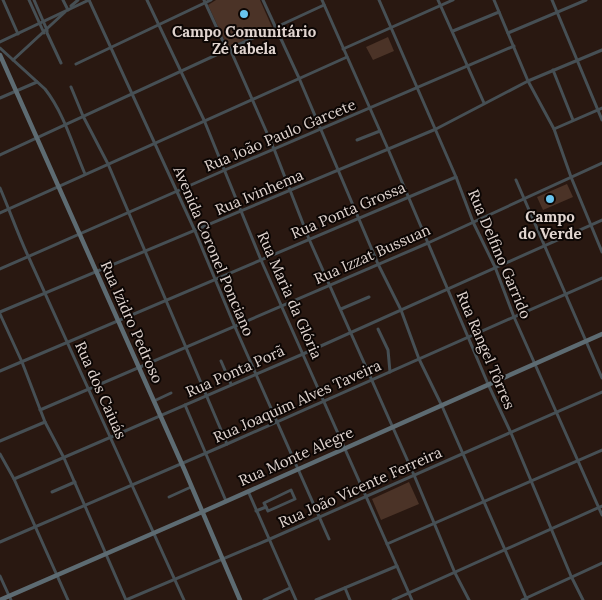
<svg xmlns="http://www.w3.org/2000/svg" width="602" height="600" font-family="Lora,serif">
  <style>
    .green { fill: #4b3327 }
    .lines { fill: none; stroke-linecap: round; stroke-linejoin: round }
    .street { stroke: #464f54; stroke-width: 3 }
    .secondary { stroke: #5d6b72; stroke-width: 4.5 }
    .poi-dot { fill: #67c4ef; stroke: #0c0604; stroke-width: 2 }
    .labels { text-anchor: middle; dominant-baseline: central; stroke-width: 4; stroke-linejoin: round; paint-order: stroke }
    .poi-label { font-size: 15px; font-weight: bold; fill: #e1d5d0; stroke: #0c0604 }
    .street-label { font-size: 15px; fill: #e1d5d0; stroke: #0c0604 }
  </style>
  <rect width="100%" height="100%" fill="#291811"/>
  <!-- green -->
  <g class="green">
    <polygon points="216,0 260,0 272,27 228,48 208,5"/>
    <polygon points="388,37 394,51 373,60 366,47"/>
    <polygon points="567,184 573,197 543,210 537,197"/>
    <polygon points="409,482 419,504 381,520 372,499"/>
  </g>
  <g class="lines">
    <!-- street -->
    <g class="street">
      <polyline points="3,0 18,34"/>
      <polyline points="29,0 44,33"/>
      <polyline points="34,0 47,30 47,33 61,63"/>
      <polyline points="63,0 68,10"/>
      <polyline points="89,0 195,231 235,327 329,539"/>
      <polyline points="147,0 204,120 261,260 412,600"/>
      <polyline points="204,0 227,50"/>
      <polyline points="263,0 299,78 378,264 401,310 419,359 442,406 527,600"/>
      <polyline points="322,0 388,149 488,384 511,433 571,576 583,600"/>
      <polyline points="379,0 456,177 473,222 495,267 514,317 602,515"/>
      <polyline points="438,0 484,103"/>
      <polyline points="494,0 528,81 554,129 571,177 602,252"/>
      <polyline points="552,0 602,120"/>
      <polyline points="71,6 78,0"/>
      <polyline points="453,31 499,12"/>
      <polyline points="508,33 586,0"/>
      <polyline points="0,42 89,0"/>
      <path d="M 0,48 L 45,89 C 64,113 73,146 85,174"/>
      <polyline points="230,49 274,149 309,239 414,475 455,573 469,600"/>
      <polyline points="343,49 453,0"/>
      <polyline points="13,60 65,12"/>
      <polyline points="76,64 211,0"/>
      <polyline points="553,70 573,120"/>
      <polyline points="71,87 83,116 108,164 227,444"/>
      <polyline points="0,98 37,82"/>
      <polyline points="554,129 602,108"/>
      <polyline points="357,140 380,131"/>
      <polyline points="0,155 324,5"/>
      <polyline points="516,180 602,378"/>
      <path d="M 0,188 C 10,211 18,235 29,258 C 81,372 132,486 184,600"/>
      <polyline points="0,213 347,57"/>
      <polyline points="0,269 225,170 514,46"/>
      <polyline points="341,309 369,297"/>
      <polyline points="0,312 436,129 528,81 602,50"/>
      <polyline points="0,314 22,362 45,422 64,458 126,600"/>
      <polyline points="378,329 388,350 390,372"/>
      <polyline points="221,361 231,384"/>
      <polyline points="0,371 456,177"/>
      <polyline points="154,401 171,393"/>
      <polyline points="185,405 226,501"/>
      <polyline points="40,410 428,243 602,163"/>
      <polyline points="0,441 45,422"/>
      <polyline points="0,454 14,479 68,600"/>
      <polyline points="14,479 303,354 602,220"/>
      <polygon points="291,490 295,499 268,511 264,503"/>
      <polyline points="248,491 296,600"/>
      <polyline points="52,492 75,482"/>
      <polyline points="169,497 191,487"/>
      <polyline points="256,511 266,507"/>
      <polyline points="0,542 227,444 602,278"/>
      <polyline points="387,544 602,450"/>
      <polyline points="0,576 11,600"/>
      <polyline points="345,588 350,600"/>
      <polyline points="126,600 270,539 602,392"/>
      <polyline points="264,600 290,588"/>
      <polyline points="316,600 397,566"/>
      <polyline points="393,600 602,506"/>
      <polyline points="522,600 602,563"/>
    </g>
    <!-- secondary -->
    <g class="secondary">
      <polyline points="0,55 185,471 240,600"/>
      <polyline points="0,600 202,512 602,334"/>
    </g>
  </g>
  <!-- markers -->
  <g class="poi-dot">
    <circle cx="244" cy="14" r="5"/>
    <circle cx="550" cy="199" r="5"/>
  </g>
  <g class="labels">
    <!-- poi labels -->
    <g class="poi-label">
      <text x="244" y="31">Campo Comunitário<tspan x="244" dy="17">Zé tabela</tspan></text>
      <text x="550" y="216">Campo<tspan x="550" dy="17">do Verde</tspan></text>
    </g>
    <!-- street labels -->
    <g class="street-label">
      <text transform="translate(280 135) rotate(-23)">Rua João Paulo Garcete</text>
      <text transform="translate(259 192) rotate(-23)">Rua Ivinhema</text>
      <text transform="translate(348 210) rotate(-23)">Rua Ponta Grossa</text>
      <text transform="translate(214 251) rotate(67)">Avenida Coronel Ponciano</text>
      <text transform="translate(372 254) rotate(-24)">Rua Izzat Bussuan</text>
      <text transform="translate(500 254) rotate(67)">Rua Delfino Garrido</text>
      <text transform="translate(290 295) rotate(66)">Rua Maria da Glória</text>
      <text transform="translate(132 322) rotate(66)">Rua Izidro Pedroso</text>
      <text transform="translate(486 350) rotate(67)">Rua Rangel Tôrres</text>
      <text transform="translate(235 371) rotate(-24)">Rua Ponta Porã</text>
      <text transform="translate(101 390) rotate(66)">Rua dos Caiuás</text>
      <text transform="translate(297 401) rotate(-24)">Rua Joaquim Alves Taveira</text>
      <text transform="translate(296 456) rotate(-24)">Rua Monte Alegre</text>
      <text transform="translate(360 487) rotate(-24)">Rua João Vicente Ferreira</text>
    </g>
  </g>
</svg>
